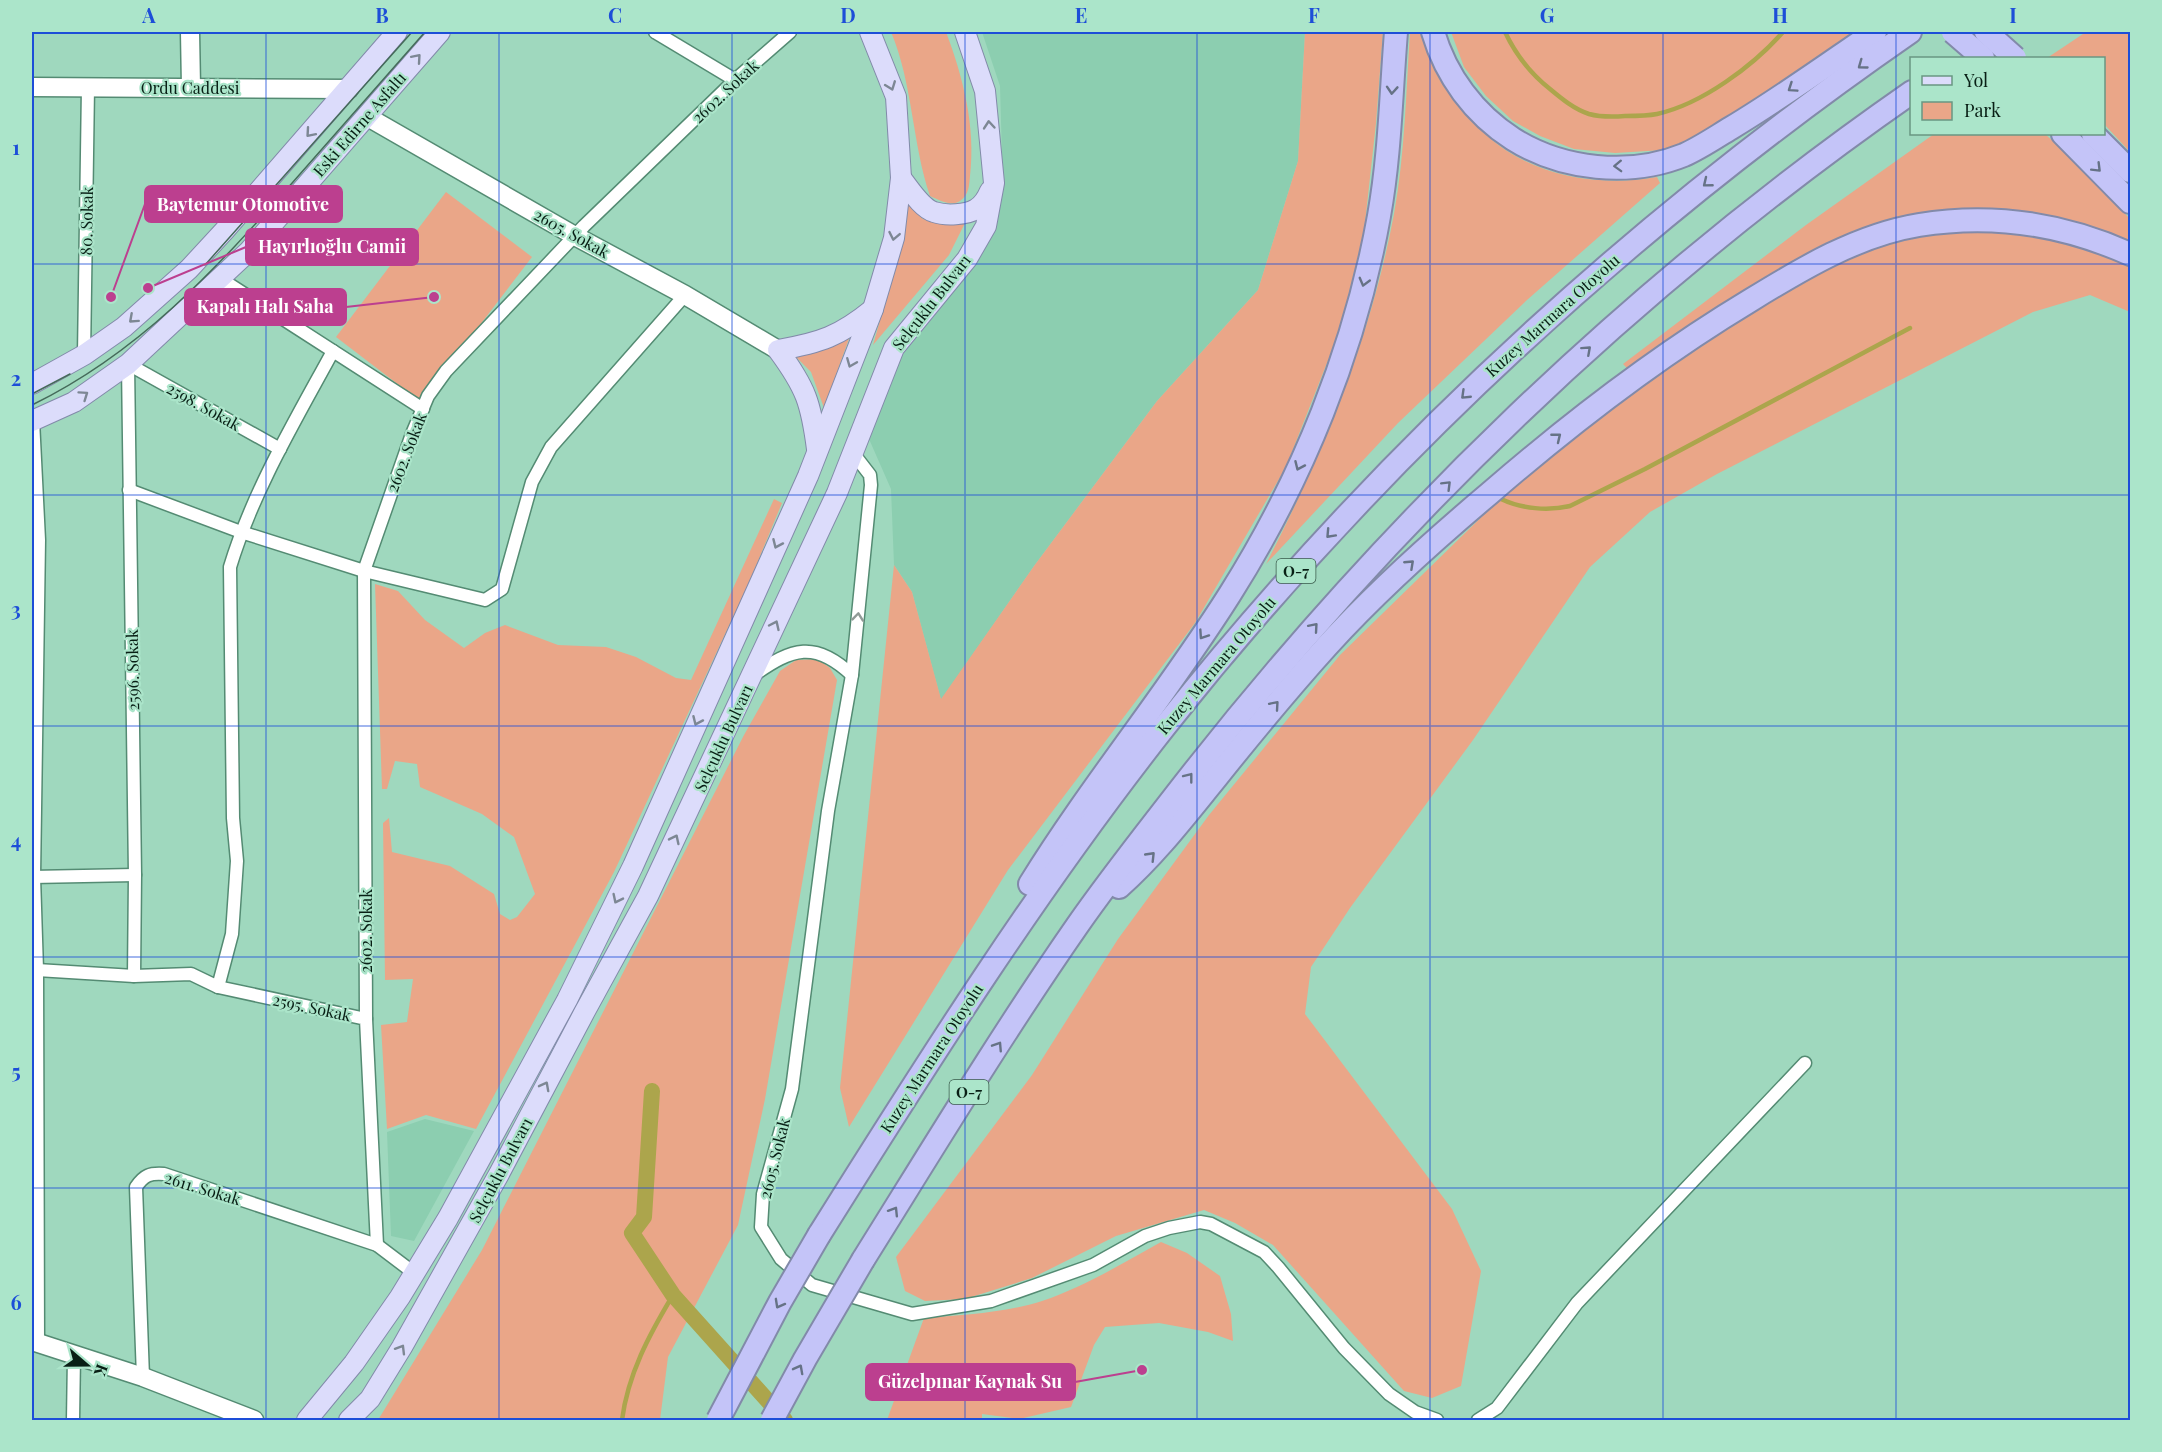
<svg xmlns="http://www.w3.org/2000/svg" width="2162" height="1452" font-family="'Playfair Display',serif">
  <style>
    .built { fill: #8cceb0 }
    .green { fill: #eaa688 }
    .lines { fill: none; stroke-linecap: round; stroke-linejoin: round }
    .stream { stroke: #aca54c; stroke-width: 4.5 }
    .canal { stroke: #aca54c; stroke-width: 16 }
    .street-casing { stroke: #548b73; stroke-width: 15 }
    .secondary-casing { stroke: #548b73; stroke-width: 21 }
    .primary-casing { stroke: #828aa9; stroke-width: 22 }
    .highway-casing { stroke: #828aa9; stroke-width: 26 }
    .street { stroke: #fff; stroke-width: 12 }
    .secondary { stroke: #fff; stroke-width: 18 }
    .primary { stroke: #dcdcfb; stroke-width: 20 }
    .highway { stroke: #c4c4f8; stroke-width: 22 }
    .tram { stroke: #456a5a; stroke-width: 1.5 }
    .highway-bridge-casing { stroke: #828aa9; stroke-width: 26; stroke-linecap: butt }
    .highway-bridge { stroke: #c4c4f8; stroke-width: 22 }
    .oneway { stroke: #7d8794 }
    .oneway2 { stroke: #667286 }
    .oneway3 { stroke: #909a96 }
    .grid { fill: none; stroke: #1d4ed8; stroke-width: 1.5; stroke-opacity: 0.55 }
    .labels { text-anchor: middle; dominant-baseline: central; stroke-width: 4.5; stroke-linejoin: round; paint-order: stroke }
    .shield { fill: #abe5ca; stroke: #395a4b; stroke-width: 1.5 }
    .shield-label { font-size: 15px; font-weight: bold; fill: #081f15 }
    .street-label { font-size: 16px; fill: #081f15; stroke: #abe5ca }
    .leader { fill: none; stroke: #bc3f8f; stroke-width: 2 }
    .callout-dot { fill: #bc3f8f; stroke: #abe5ca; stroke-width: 2 }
    .callout { fill: #bc3f8f; stroke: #bc3f8f; stroke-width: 2 }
    .callout-label { font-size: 18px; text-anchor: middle; font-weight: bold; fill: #fff }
    .neatline { fill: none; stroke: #1d4ed8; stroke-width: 2 }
    .grid-label { font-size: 20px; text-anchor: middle; font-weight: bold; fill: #1d4ed8 }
  </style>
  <rect width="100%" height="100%" fill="#9fd8be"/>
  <!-- built -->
  <g class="built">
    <polygon points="982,32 1305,32 1298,161 1258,290 1157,401 1034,566 941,700 912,592 894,565 891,489 869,439 899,357 989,238 1003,191 1000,86"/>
    <polygon points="425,1119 474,1131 414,1241 391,1236 387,1132"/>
  </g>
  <!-- green -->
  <g class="green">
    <path d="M 891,32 L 946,32 C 963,77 976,127 970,176 C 969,186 969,195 960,201 C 951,207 939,200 930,196 C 912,143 913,84 891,32 Z"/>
    <polygon points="1305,32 1383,32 1376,123 1364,232 1340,330 1286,467 1195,623 1008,870 849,1127 840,1088 894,565 912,592 941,699 1034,566 1157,401 1258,290 1298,161"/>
    <path d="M 1410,32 L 1421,32 C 1428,54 1437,69 1450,88 C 1458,101 1466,115 1476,125 C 1523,175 1593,188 1657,177 L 1660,183 L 1527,300 L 1398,423 L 1266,564 C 1323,453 1371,337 1394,214 C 1405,153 1406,92 1410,32 Z"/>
    <polygon points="1451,32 1856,32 1725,124 1664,150 1615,153 1574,149 1540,136 1513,121 1486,96 1464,67"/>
    <polygon points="2086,32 2130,32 2130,152 2104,124 2104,58 2047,58"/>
    <polygon points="1934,134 2045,134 2081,166 2130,219 2130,242 2091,227 2030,213 2001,211 1931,214 1629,370 1623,364 1806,225"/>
    <polygon points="446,192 532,257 421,402 336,337"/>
    <polygon points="905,201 923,219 946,223 966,221 949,255 873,345 902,243"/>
    <polygon points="2006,230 2046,235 2130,263 2130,312 2090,295 2033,312 1717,474 1650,512 1590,567 1473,740 1350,908 1311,967 1305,1014 1452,1209 1481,1271 1461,1386 1432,1398 1404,1391 1273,1245 1235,1223 1204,1210 1116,1236 1032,1278 965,1299 925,1301 905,1291 896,1257 1032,1075 1118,939 1209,815 1340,655 1503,496 1625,398 1767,302 1817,275 1867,251 1931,233"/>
    <polygon points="850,336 824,408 811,372 792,353 820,351"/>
    <polygon points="774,499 782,503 748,585 614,872 476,1129 426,1115 387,1129 381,1025 407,1022 413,979 385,980 383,823 389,818 392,852 450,866 494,894 500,914 510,920 517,917 535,894 514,837 482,814 420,787 417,764 395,761 387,789 382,789 375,584 398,591 425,620 464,648 485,633 505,625 558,645 606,647 636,657 676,678 691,680"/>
    <polygon points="818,659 830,668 837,680 765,1099 738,1225 668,1357 660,1420 378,1420 482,1250 744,735 780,671 796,660"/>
    <path d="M 1161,1242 L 1187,1253 L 1220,1276 L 1231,1314 L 1233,1341 L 1208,1332 L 1159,1323 L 1105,1327 L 1094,1345 L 1071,1407 L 1019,1419 L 982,1414 L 982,1420 L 887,1420 L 924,1318 C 962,1315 1005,1313 1042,1301 C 1084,1287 1123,1263 1161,1242 Z"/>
  </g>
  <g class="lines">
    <!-- stream -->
    <g class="stream">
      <path d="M 1505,32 C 1515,53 1531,74 1550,89 C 1562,99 1574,109 1589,114 C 1600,117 1613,117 1625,116 C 1636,116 1647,116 1657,114 C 1702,104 1753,66 1783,32"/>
      <path d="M 1501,499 C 1522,509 1548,511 1570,506 L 1645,469 L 1910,328"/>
      <path d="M 622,1420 C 628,1374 649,1335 673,1295"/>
    </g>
    <!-- canal -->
    <polyline class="canal" points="652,1091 644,1217 632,1233 673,1295 785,1420"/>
    <defs>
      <g id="street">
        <polyline points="655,32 735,80"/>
        <polyline points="221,279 423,409"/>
        <polyline points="84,355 88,87"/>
        <polyline points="128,364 135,875 134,976"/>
        <polyline points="128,364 280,449"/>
        <polyline points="33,420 39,540 34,877 37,970 38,1343"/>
        <polyline points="853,453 870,475 871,485 852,675 828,811 792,1089 763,1194 761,1227 781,1259 812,1285 912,1314 991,1301 1093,1265 1145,1236 1169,1228 1200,1222 1211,1224 1264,1252 1278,1267 1344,1348 1389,1394 1415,1412 1437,1420"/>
        <polyline points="129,490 241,532 364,571 485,600 502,589 532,482 551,447 685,295"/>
        <path d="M 754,675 C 792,648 815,640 852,675"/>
        <polyline points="32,877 135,875"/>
        <polyline points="37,970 134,976 191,974 218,987 366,1019 377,1245"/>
        <path d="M 218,987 L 232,934 L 237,861 L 233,818 L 230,567 C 253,491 295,421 333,351"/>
        <polyline points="366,1019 364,571 412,434 428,396 446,371 584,226 735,80 790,32"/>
        <path d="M 143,1377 L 136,1187 C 144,1175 150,1173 164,1174 L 377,1245 L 414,1273"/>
        <polyline points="73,1420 74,1356"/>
        <polyline points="1478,1420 1497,1408 1577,1303 1805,1063"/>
      </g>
      <g id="secondary">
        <polyline points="190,32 191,87"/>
        <polyline points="32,87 349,89"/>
        <polyline points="366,116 575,236 685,295 778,350"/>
        <polyline points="32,1341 143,1377 254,1420"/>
      </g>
      <g id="primary">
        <path d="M 901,178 C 910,189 921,208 934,212 C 945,216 967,215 976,209 C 983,205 987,198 990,191"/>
        <polyline points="32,384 84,355 124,327 189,269 225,230 397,32"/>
        <polyline points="32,421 74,402 128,364 249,251 440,32"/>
        <path d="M 817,449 C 811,403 806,388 778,350 C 820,343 840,336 873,309"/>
        <polyline points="307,1420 354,1363 400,1297 448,1218 567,1000 633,866 808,476 873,309 894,238 901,178 896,97 870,32"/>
        <polyline points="349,1420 370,1399 402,1347 499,1174 584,1013 648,896 837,493 894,348 967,259 986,226 994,183 985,91 965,32"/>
      </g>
      <g id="highway">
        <path d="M 1433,32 C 1446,76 1474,114 1513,139 C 1562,170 1630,177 1684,155 C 1700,148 1716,137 1731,128 C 1781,98 1828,64 1875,32"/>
        <polyline points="2063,134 2130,202"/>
        <polyline points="2093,134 2130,171"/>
        <path d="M 1030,884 C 1092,784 1167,694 1230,594 C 1302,480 1355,350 1379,216 C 1390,155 1391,93 1396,32"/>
        <path d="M 1119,887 C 1156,854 1185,816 1216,778 C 1252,733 1289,688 1327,646 C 1377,591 1433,541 1490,493 C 1572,422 1658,356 1751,300 C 1803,268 1858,235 1919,225 C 1992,213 2063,224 2130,254"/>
        <path d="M 819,1235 C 928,1061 1038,887 1166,725 C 1378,458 1630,226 1910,32"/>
        <path d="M 863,1260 C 933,1148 1002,1034 1077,926 C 1109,880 1144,836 1178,792 C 1386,524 1633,286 1912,92"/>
      </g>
    </defs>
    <!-- street casing -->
    <use href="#street" class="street-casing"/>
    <!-- secondary casing -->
    <use href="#secondary" class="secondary-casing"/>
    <!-- primary casing -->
    <use href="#primary" class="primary-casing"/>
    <!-- highway casing -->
    <use href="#highway" class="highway-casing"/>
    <!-- street -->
    <use href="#street" class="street"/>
    <!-- secondary -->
    <use href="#secondary" class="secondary"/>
    <!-- primary -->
    <use href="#primary" class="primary"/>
    <!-- highway -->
    <use href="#highway" class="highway"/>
    <!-- tram -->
    <g class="tram">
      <polyline points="205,265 412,32"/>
      <polyline points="32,394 70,374"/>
      <path d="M 32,405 C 139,353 215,270 293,182 C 337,132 381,82 425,32"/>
    </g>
    <defs>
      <g id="highway-bridge">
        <polyline points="1953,32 1983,58"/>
        <polyline points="1986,32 2015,58"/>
        <polyline points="718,1420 780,1302 819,1235"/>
        <polyline points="772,1420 805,1359 863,1260"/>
      </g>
    </defs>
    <!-- highway-bridge casing -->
    <use href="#highway-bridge" class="highway-bridge-casing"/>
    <!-- highway-bridge -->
    <use href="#highway-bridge" class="highway-bridge"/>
  </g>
  <!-- one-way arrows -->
  <defs><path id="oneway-chevron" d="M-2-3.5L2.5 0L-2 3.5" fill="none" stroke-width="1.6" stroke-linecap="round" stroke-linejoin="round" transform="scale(1.5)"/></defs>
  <g class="oneway">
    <use href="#oneway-chevron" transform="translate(417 58) rotate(-49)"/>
    <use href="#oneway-chevron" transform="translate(891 86) rotate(69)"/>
    <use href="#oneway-chevron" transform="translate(989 125) rotate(-95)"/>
    <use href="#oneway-chevron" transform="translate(310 133) rotate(131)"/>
    <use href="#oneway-chevron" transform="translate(894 236) rotate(101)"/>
    <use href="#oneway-chevron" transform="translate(133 319) rotate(138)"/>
    <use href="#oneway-chevron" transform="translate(851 363) rotate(112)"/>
    <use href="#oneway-chevron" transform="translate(84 395) rotate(-35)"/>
    <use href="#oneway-chevron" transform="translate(777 544) rotate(114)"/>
    <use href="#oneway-chevron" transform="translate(775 625) rotate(-65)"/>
    <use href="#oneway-chevron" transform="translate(697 721) rotate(114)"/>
    <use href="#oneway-chevron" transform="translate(675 839) rotate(-64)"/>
    <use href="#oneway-chevron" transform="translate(617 899) rotate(116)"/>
    <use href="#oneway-chevron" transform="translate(545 1086) rotate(-62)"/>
    <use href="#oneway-chevron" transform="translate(401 1349) rotate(-59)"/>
  </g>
  <g class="oneway2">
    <use href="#oneway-chevron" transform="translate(1862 65) rotate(144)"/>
    <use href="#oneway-chevron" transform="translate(1792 88) rotate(146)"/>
    <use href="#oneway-chevron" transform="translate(1392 90) rotate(94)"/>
    <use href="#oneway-chevron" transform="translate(1618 166) rotate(178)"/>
    <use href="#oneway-chevron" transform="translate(2097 168) rotate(45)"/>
    <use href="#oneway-chevron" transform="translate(1707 183) rotate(141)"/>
    <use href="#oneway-chevron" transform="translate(1364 282) rotate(105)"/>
    <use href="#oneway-chevron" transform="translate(1587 350) rotate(-42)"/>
    <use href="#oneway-chevron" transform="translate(1465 395) rotate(136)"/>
    <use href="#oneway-chevron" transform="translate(1557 437) rotate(-39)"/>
    <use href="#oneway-chevron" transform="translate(1299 466) rotate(114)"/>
    <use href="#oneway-chevron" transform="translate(1447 485) rotate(-45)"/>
    <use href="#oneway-chevron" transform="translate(1330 534) rotate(133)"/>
    <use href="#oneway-chevron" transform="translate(1410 564) rotate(-43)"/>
    <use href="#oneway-chevron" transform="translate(1314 627) rotate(-49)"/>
    <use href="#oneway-chevron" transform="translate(1203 635) rotate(124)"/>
    <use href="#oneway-chevron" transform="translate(1275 705) rotate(-49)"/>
    <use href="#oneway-chevron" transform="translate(1189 777) rotate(-52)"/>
    <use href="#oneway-chevron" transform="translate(1151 856) rotate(-46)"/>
    <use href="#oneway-chevron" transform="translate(998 1046) rotate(-57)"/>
    <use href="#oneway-chevron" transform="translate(894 1211) rotate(-58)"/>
    <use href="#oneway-chevron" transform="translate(779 1304) rotate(119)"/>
    <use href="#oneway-chevron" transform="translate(799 1369) rotate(-62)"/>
  </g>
  <use class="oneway3" href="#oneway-chevron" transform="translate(858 617) rotate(-84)"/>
  <!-- grid -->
  <path class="grid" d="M 266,32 L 266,1420M 499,32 L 499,1420M 732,32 L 732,1420M 965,32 L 965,1420M 1197,32 L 1197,1420M 1430,32 L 1430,1420M 1663,32 L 1663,1420M 1896,32 L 1896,1420M 32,264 L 2130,264M 32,495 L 2130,495M 32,726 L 2130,726M 32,957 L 2130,957M 32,1188 L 2130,1188"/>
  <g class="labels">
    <!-- shield labels -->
    <g class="shield">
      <rect x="1276.5" y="559" width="39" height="24" rx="4.5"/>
      <rect x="949.5" y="1080" width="39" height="24" rx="4.5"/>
    </g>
    <g class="shield-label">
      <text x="1296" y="571">O-7</text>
      <text x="969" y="1092">O-7</text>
    </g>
    <!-- street labels -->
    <g class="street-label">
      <text x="190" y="87">Ordu Caddesi</text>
      <text transform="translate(725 91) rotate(-43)">2602. Sokak</text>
      <text transform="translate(359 124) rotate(-49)">Eski Edirne Asfaltı</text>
      <text transform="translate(86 221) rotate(-89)">80. Sokak</text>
      <text transform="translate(572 233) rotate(29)">2605. Sokak</text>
      <text transform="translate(931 302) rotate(-52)">Selçuklu Bulvarı</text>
      <text transform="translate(1552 315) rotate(-42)">Kuzey Marmara Otoyolu</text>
      <text transform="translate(204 406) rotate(29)">2598. Sokak</text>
      <text transform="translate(406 452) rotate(-69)">2602. Sokak</text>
      <text transform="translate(1216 665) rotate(-50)">Kuzey Marmara Otoyolu</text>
      <text transform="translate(132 670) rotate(-91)">2596. Sokak</text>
      <text transform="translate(723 738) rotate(-65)">Selçuklu Bulvarı</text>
      <text transform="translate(365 931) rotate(-90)">2602. Sokak</text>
      <text transform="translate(312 1007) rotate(12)">2595. Sokak</text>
      <text transform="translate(931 1058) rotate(-57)">Kuzey Marmara Otoyolu</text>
      <text transform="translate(774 1158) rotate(-76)">2605. Sokak</text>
      <text transform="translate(500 1170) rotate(-62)">Selçuklu Bulvarı</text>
      <text transform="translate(203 1188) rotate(17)">2611. Sokak</text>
    </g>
  </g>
  <!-- callouts -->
  <path class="leader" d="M111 297L145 204M148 288L246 247M434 297L346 307M1142 1370L1075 1382"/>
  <g class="callout-dot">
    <circle cx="111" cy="297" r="6"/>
    <circle cx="148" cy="288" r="6"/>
    <circle cx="434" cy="297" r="6"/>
    <circle cx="1142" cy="1370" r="6"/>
  </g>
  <g class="callout">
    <rect x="145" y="186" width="197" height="36" rx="6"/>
    <rect x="246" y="229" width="172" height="36" rx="6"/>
    <rect x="185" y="289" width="161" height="36" rx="6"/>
    <rect x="866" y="1364" width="209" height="36" rx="6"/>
  </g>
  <g class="callout-label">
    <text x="243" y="211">Baytemur Otomotive</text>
    <text x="332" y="253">Hayırlıoğlu Camii</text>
    <text x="265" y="313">Kapalı Halı Saha</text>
    <text x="970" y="1388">Güzelpınar Kaynak Su</text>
  </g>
  <!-- border -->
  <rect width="2162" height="1452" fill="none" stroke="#abe5ca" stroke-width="66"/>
  <!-- legend -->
  <rect x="1910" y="57" width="195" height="78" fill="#abe5ca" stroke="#6a9682" stroke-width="1.5"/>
  <rect x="1922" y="76" width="30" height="9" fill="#dcdcfb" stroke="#6a9682" stroke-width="1.5"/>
  <text x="1964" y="87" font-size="18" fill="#081f15">Yol</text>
  <rect x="1922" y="102" width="30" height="18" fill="#eaa688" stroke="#6a9682" stroke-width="1.5"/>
  <text x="1964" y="117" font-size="18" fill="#081f15">Park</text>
  <!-- north arrow -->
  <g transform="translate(87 1365) rotate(110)" stroke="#abe5ca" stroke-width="4.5" paint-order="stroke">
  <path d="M0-4.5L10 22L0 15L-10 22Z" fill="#081f15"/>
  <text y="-9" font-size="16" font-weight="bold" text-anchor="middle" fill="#081f15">K</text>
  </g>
  <rect x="33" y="33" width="2096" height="1386" class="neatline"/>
  <g class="grid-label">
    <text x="149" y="23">A</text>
    <text x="382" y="23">B</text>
    <text x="615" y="23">C</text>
    <text x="848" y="23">D</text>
    <text x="1081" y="23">E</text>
    <text x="1314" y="23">F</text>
    <text x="1547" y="23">G</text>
    <text x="1780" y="23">H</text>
    <text x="2013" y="23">I</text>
    <text x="16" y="155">1</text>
    <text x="16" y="386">2</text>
    <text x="16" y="617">3</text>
    <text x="16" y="848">4</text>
    <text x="16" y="1079">5</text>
    <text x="16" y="1310">6</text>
  </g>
</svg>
